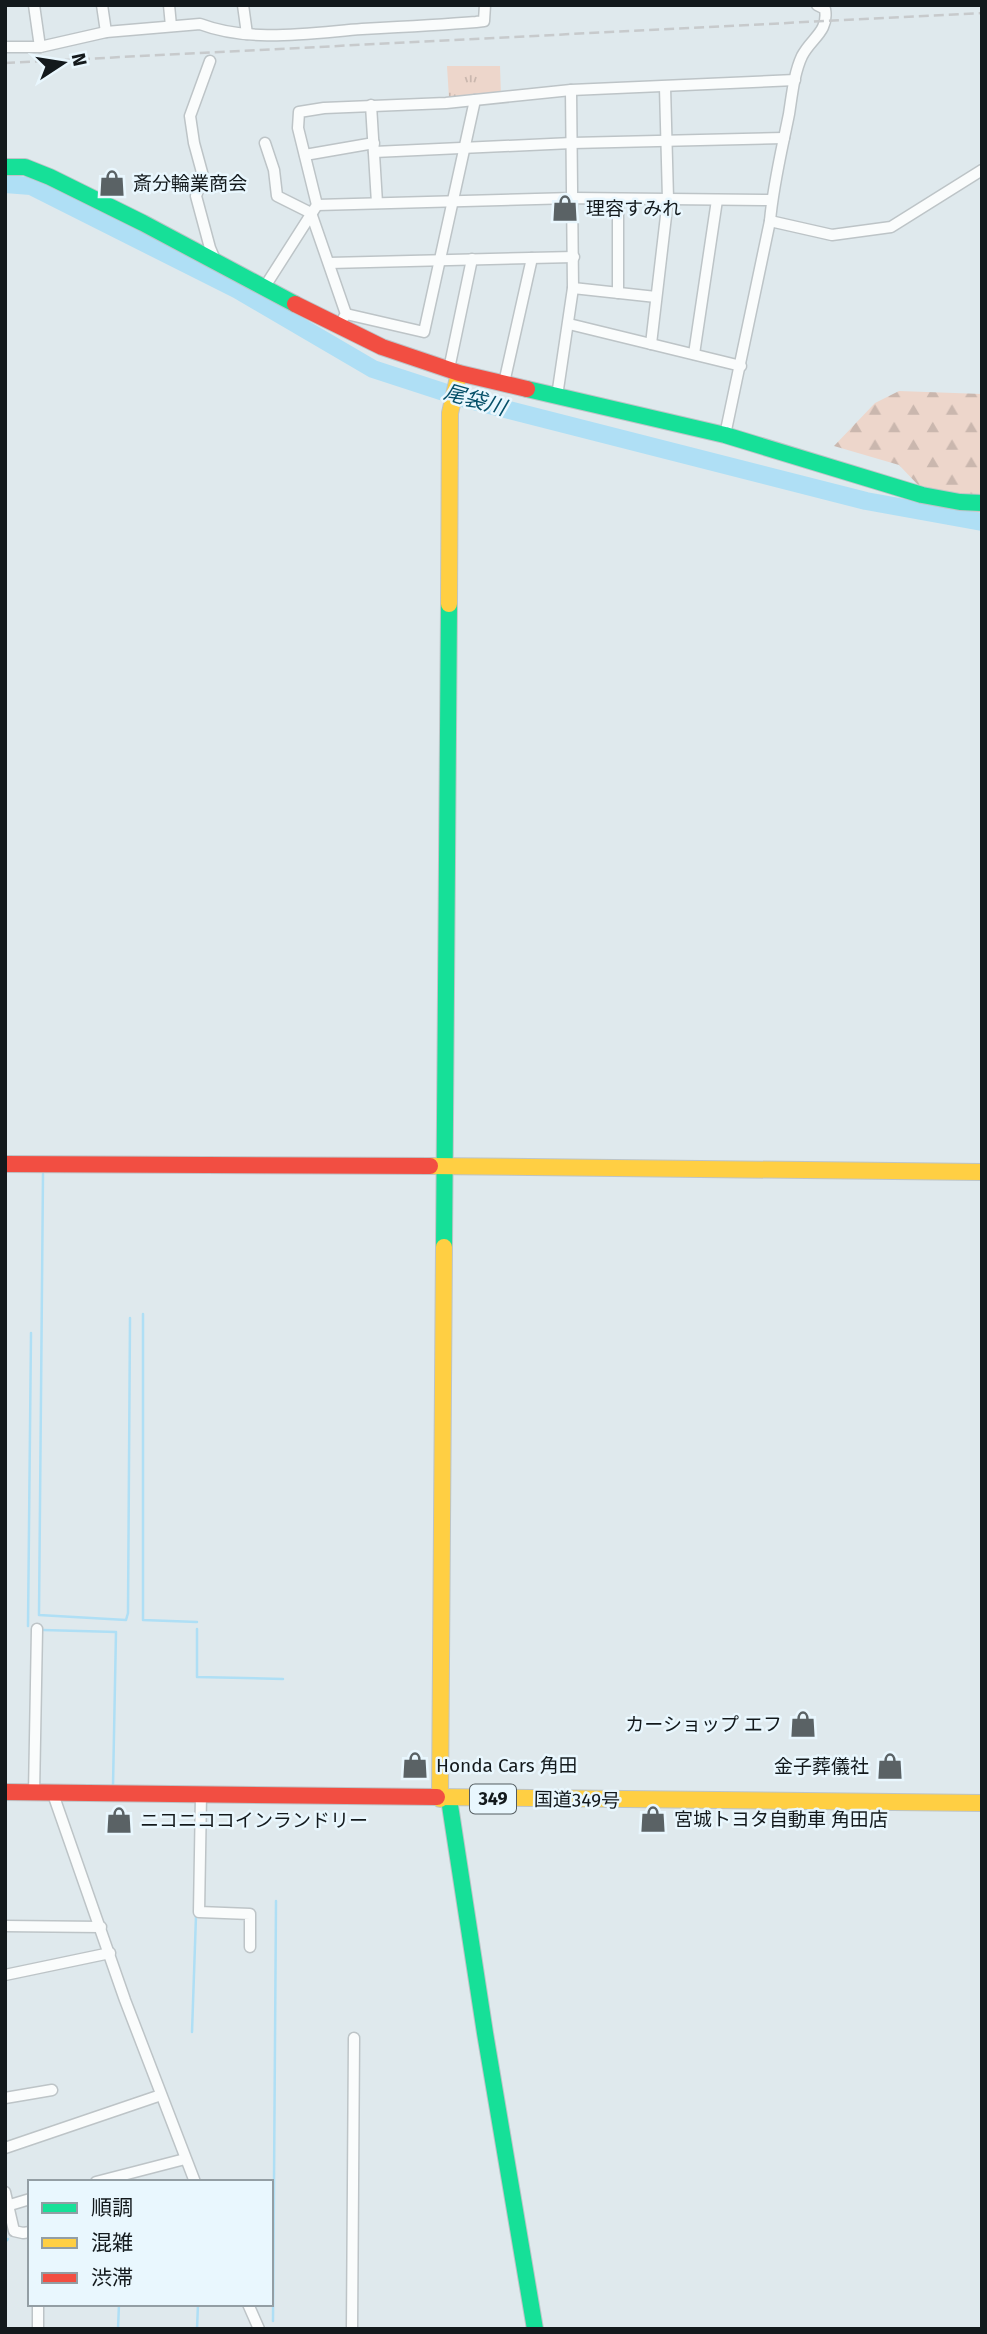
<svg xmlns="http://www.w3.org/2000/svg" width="987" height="2334" font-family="'Fira Sans','Noto Sans JP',sans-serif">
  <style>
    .forest { fill: url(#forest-firs) }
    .park { fill: url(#park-tufts) }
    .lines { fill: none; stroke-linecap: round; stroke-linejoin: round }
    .stream { stroke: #afdff5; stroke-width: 2.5 }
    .river { stroke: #afdff5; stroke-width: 18 }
    .street-casing { stroke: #bdc4c7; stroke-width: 13 }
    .fast-casing { stroke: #bdc4c7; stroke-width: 18 }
    .slow-casing { stroke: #bdc4c7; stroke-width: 18 }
    .jam-casing { stroke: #bdc4c7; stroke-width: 18 }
    .street { stroke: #fafcfc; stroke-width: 10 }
    .fast { stroke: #16e098; stroke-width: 16 }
    .slow { stroke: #ffcf43; stroke-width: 16 }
    .jam { stroke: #f24e42; stroke-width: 16 }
    .rail { stroke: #c7cacc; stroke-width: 2.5; stroke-dasharray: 10 5; stroke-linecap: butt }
    .labels { text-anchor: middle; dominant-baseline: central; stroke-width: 5; stroke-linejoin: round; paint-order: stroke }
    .shield { fill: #e9f7fe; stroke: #535c60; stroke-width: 2 }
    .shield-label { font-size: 18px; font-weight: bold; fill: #13191c }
    .poi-label { font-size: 19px; fill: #13191c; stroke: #e9f7fe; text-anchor: start }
    .street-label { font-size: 19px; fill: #13191c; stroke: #e9f7fe }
    .water-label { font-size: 21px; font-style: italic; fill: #065069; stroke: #e9f7fe }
  </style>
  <defs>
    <pattern id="forest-firs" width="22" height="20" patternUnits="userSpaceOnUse" patternTransform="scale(1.75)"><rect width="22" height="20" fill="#edd6cb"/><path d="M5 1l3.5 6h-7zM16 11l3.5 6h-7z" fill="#cab7ae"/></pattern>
    <pattern id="park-tufts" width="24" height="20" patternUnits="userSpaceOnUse" patternTransform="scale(1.75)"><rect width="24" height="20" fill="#edd6cb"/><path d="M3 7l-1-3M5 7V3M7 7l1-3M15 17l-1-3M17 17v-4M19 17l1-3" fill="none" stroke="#cab7ae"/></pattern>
  </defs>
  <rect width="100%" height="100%" fill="#dfe9ed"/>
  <!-- forest -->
  <polygon class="forest" points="899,391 982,394 982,525 948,525 932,512 920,487 899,465 834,446 875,403"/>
  <!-- park -->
  <polygon class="park" points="447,66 500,66 501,96 449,98"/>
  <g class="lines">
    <!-- stream -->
    <g class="stream">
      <polyline points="43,1174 39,1615 126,1620 128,1613 130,1318"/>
      <polyline points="143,1314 143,1620 197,1622"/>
      <polyline points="28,1626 31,1333"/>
      <polyline points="197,1629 197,1677 283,1679"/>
      <polyline points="43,1630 116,1632 113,1786"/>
      <polyline points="192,2032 196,1916"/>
      <polyline points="5,2242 8,2239"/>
      <polyline points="273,2321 276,1901"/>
      <polyline points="118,2329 119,2304"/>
      <polyline points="197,2329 198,2304"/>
    </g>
    <!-- river -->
    <polyline class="river" points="5,184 31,186 238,290 373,369 462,398 866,501 982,522"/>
    <defs>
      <g id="street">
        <polyline points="34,5 40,47"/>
        <polyline points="102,5 106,32"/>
        <polyline points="169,5 171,26"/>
        <polyline points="243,5 247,34"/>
        <path d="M 5,47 L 40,47 L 106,32 L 200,24 C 250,43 310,33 362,29 C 400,27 438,25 476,22 L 484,21 L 485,5"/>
        <polyline points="210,61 190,116 194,143 203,176 196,196 210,248 216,262"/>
        <polyline points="371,105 377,203"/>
        <polyline points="265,143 274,170 277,196 311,213 346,314 344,317"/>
        <polyline points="374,152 572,143 784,138"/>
        <polyline points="305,155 374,143"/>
        <polyline points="317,205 573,198 772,200"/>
        <polyline points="770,221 832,235 891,227 982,170"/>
        <polyline points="329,263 574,257"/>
        <polyline points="264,288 317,205 298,128 299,112 324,108 446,103 571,90 795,80"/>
        <polyline points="573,288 656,297"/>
        <polyline points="618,293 618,199"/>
        <polyline points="346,314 424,332 475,100"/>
        <polyline points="569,324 741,366"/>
        <polyline points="651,344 668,199 665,87"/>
        <polyline points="694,354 717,200"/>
        <polyline points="449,369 472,259"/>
        <polyline points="504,383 532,258"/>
        <polyline points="557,396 573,288 571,90"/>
        <path d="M 725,435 L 770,221 C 773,185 782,149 789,114 C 792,95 794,73 802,56 C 811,38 829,32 825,9 L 817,5"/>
        <polyline points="34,1794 37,1629"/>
        <polyline points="53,1794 125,2000 195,2182"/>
        <polyline points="201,1795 199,1912 250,1914 250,1947"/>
        <polyline points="5,1926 101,1927"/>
        <polyline points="5,1975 110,1953"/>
        <polyline points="5,2098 52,2090"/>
        <polyline points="5,2148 161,2095"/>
        <polyline points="96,2182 185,2159"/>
        <polyline points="5,2192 14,2231 23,2233 30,2232"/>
        <polyline points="10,2205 30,2199"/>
        <polyline points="248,2304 259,2329"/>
        <polyline points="38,2329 38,2304"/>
        <polyline points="352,2329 354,2038"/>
      </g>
      <g id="fast">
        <polyline points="5,167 25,167 50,177 143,223 295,304"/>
        <polyline points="527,389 725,435 922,495 960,502 982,503"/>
        <polyline points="444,1247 449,604"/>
        <polyline points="449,1799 485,2033 535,2329"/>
      </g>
      <g id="slow">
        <polyline points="449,604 450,413 459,373"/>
        <polyline points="430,1166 982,1172"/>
        <polyline points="437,1797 982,1803"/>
        <polyline points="440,1799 444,1247"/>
      </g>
      <g id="jam">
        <polyline points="295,304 382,347 459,373 527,389"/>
        <polyline points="5,1164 430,1166"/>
        <polyline points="5,1792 437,1797"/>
      </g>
    </defs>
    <!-- street casing -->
    <use href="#street" class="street-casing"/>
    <!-- fast casing -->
    <use href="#fast" class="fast-casing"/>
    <!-- slow casing -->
    <use href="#slow" class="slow-casing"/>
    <!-- jam casing -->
    <use href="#jam" class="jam-casing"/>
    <!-- street -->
    <use href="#street" class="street"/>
    <!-- fast -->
    <use href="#fast" class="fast"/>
    <!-- slow -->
    <use href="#slow" class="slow"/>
    <!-- jam -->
    <use href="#jam" class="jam"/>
    <!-- rail -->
    <polyline class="rail" points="5,63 982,13"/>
  </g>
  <!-- icons -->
  <defs>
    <symbol id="shop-bare" viewBox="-9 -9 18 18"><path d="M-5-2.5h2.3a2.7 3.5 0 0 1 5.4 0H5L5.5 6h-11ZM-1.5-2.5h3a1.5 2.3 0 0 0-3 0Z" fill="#5a6265" stroke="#e9f7fe" stroke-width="2.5" paint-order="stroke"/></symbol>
  </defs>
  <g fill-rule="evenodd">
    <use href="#shop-bare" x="93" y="164" width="38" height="38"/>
    <use href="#shop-bare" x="546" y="189" width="38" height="38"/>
    <use href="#shop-bare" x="784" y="1705" width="38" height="38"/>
    <use href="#shop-bare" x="396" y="1746" width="38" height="38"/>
    <use href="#shop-bare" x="871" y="1747" width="38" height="38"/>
    <use href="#shop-bare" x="634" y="1800" width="38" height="38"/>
    <use href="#shop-bare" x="100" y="1801" width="38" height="38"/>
  </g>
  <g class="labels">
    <!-- shield labels -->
    <rect class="shield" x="470" y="1784.5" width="46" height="29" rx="5"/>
    <g class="shield-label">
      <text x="493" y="1799">349</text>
    </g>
    <!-- poi labels -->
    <g class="poi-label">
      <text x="133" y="183">斎分輪業商会</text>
      <text x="586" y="208">理容すみれ</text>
      <text x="782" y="1724" text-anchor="end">カーショップ エフ</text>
      <text x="436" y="1765">Honda Cars 角田</text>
      <text x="869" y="1766" text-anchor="end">金子葬儀社</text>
      <text x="674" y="1819">宮城トヨタ自動車 角田店</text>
      <text x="140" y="1820">ニコニココインランドリー</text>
    </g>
    <!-- street labels -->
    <g class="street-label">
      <text transform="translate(577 1800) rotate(1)">国道349号</text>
    </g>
    <!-- water labels -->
    <g class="water-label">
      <text transform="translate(475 400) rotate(16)">尾袋川</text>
    </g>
  </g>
  <!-- border -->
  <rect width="987" height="2334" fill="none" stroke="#13191c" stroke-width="14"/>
  <!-- legend -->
  <rect x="28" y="2180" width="245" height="126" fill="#e9f7fe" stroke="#939ea4" stroke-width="2"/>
  <rect x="42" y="2203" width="35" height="10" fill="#16e098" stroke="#939ea4" stroke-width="2"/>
  <text x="91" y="2215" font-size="21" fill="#13191c">順調</text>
  <rect x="42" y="2238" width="35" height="10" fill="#ffcf43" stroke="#939ea4" stroke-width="2"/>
  <text x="91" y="2250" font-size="21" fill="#13191c">混雑</text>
  <rect x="42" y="2273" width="35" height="10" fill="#f24e42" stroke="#939ea4" stroke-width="2"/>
  <text x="91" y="2285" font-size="21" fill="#13191c">渋滞</text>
  <!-- north arrow -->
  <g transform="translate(63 63) rotate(78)" stroke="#e9f7fe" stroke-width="5" paint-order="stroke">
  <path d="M0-5L12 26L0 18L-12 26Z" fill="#13191c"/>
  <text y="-10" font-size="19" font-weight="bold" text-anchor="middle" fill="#13191c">N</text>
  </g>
</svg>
